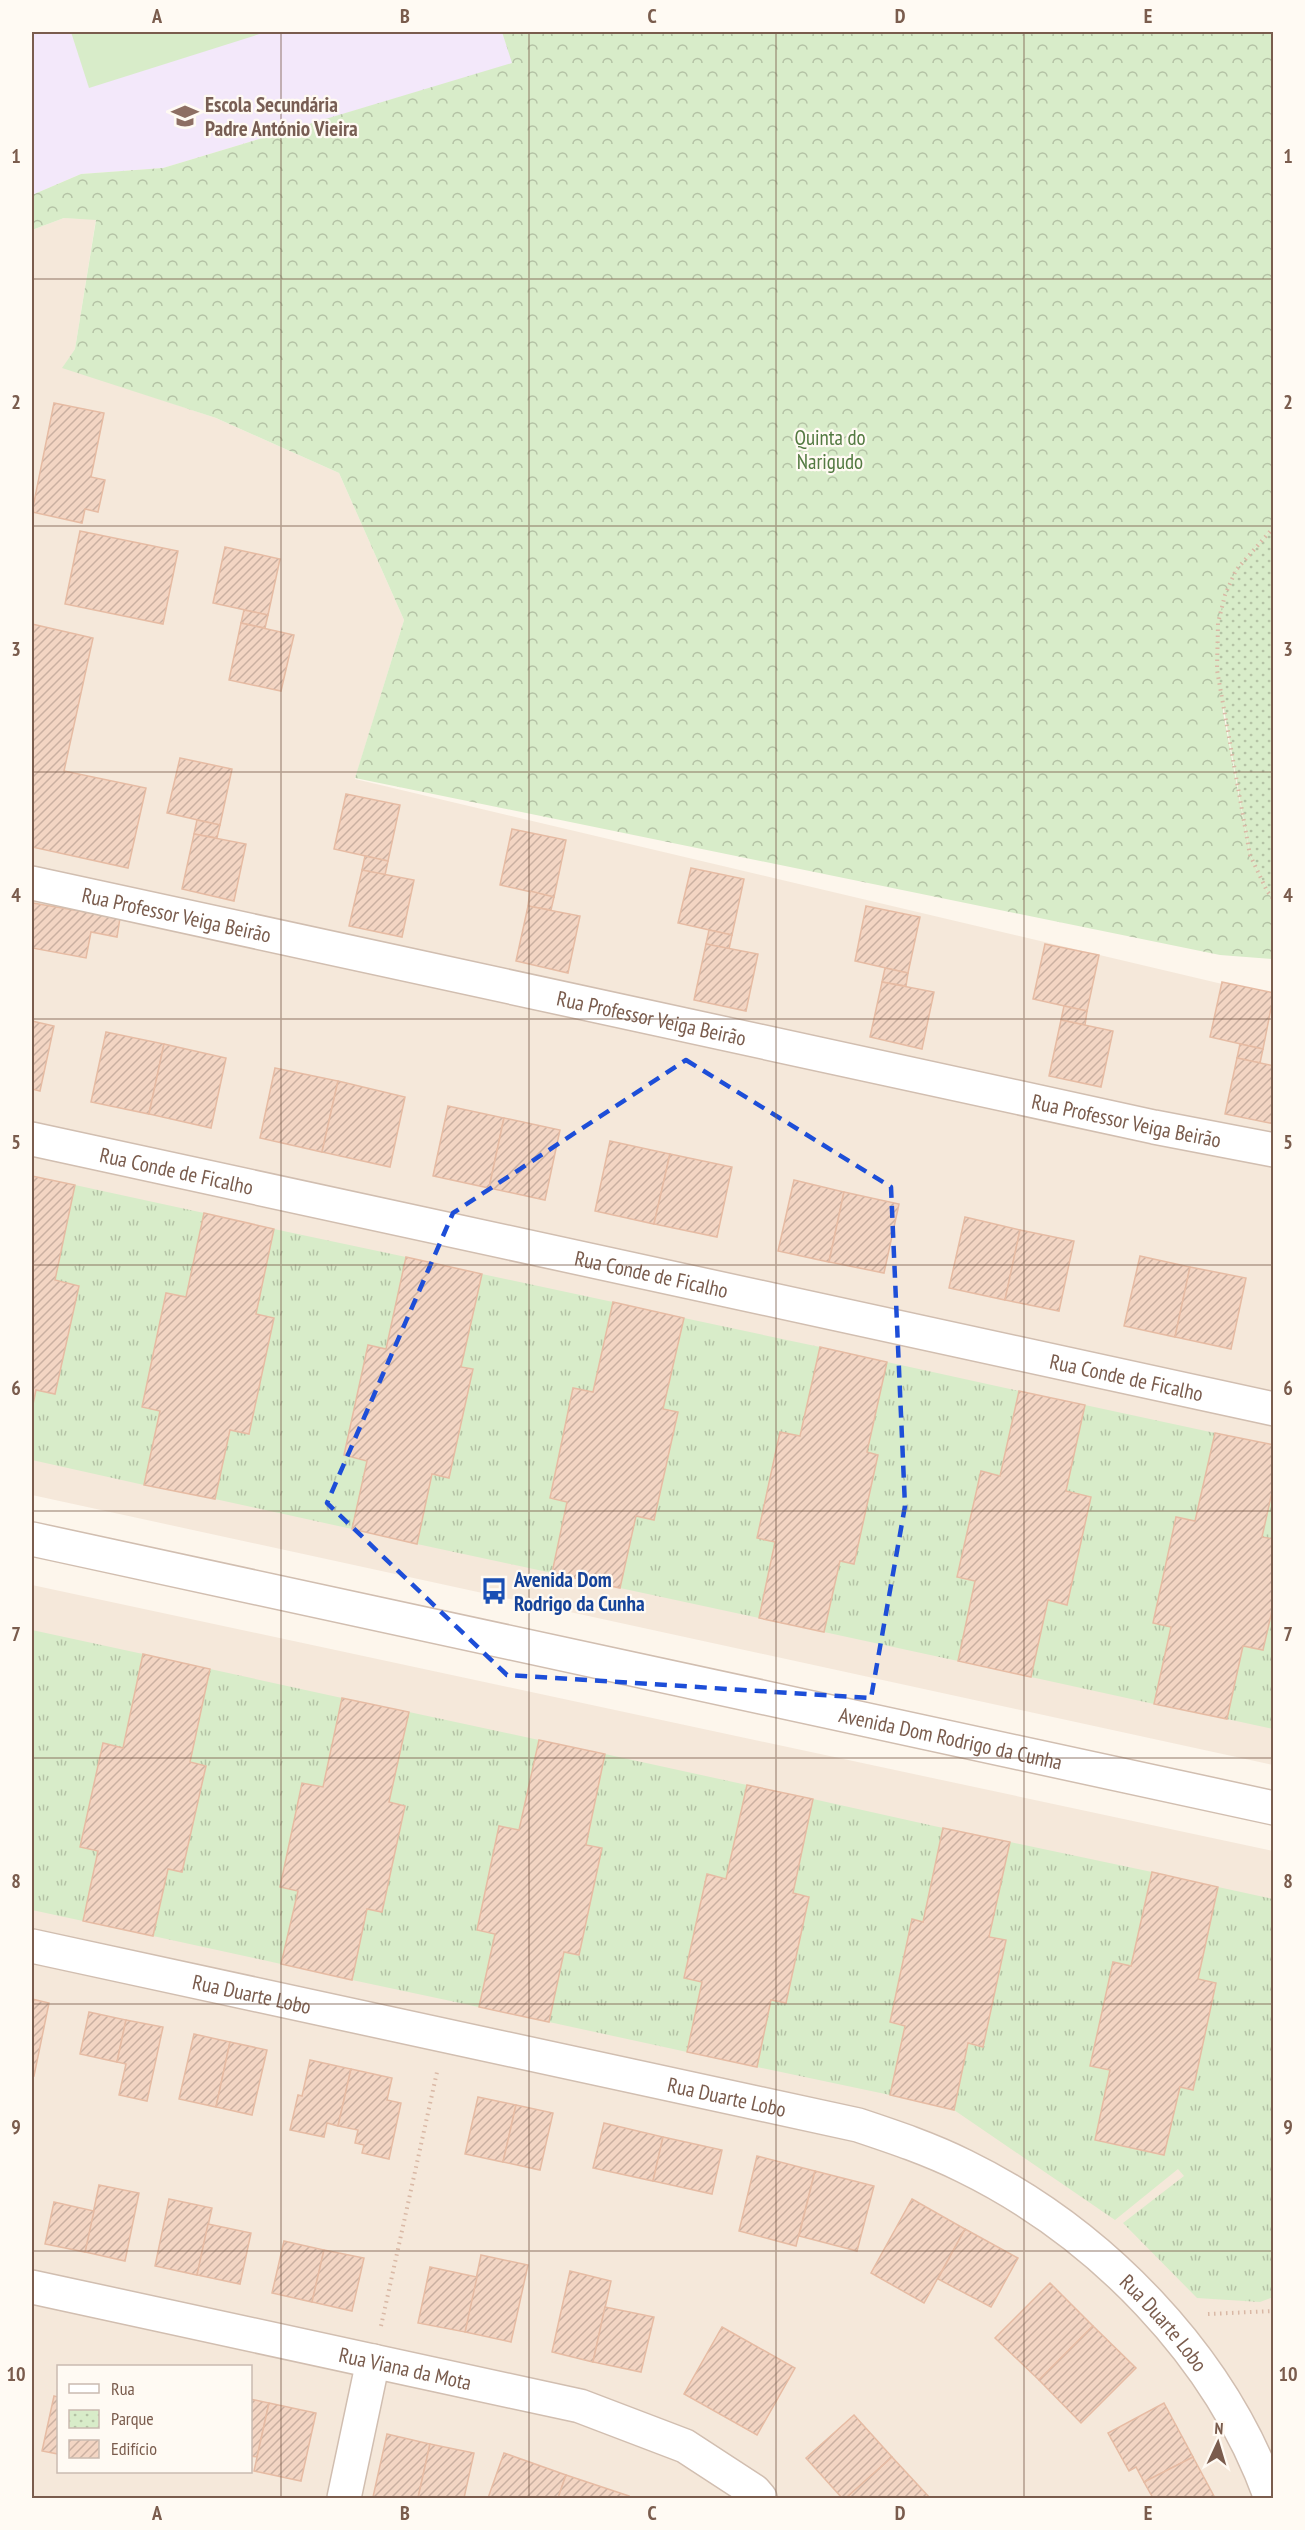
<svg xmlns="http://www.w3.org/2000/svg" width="1305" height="2530" font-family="'PT Sans Narrow',sans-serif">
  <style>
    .residential { fill: #f5e8da; fill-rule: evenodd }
    .education { fill: #f3e8fa }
    .grass { fill: url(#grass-tufts) }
    .forest { fill: url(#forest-crowns) }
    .park { fill: url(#park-dots) }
    .pitch { fill: #d8ecc9 }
    .building { fill: url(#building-hatch); stroke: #e6bba3; stroke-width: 1.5 }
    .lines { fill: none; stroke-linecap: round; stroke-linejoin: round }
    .minor-casing { stroke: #d1beb0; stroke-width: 36 }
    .path { stroke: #d9b8a5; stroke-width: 4; stroke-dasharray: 1.5 4.5; stroke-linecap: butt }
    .minor { stroke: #fff; stroke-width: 33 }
    .marked { fill: none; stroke: #1d4ed8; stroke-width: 4.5; stroke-dasharray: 12 8; stroke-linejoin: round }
    .grid { fill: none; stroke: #7a5c4d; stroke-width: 1.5; stroke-opacity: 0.55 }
    .labels { text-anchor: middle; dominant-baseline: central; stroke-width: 4.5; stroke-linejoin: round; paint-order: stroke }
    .education-label { font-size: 21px; font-weight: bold; fill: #785e54; stroke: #fffaf3; text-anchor: start }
    .park-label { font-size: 21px; fill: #537a41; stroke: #fffaf3 }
    .street-label { font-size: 21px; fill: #7a5c4d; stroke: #fffaf3 }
    .transit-label { font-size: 21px; font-weight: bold; fill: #164399; stroke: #fffaf3; text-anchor: start }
    .neatline { fill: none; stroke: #7a5c4d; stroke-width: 2 }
    .grid-label { font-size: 20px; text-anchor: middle; font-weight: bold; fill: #7a5c4d }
  </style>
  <defs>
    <pattern id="grass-tufts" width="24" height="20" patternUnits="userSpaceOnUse" patternTransform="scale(1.5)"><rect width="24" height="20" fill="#d8ecc9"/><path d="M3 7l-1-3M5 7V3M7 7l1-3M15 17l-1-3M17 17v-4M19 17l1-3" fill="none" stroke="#b4c2a5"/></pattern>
    <pattern id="forest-crowns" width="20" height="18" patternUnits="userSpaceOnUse" patternTransform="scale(1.5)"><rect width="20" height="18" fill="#d8ecc9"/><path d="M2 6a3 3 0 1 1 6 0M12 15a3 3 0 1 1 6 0" fill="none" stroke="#b4c2a5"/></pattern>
    <pattern id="park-dots" width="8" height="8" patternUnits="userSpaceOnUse" patternTransform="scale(1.5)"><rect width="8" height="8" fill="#d8ecc9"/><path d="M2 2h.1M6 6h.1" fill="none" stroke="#b4c2a5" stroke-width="1.8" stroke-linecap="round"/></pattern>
    <pattern id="building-hatch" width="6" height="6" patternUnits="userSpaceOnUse" patternTransform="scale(1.5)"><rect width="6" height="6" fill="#f3d5c3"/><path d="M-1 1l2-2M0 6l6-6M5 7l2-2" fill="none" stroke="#cab0a1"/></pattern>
  </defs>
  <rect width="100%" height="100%" fill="#fdf6ec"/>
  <!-- residential -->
  <g class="residential">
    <polygon points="64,218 96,219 75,349 63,367 216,418 339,473 404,620 355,779 1273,996 1273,1765 32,1495 32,230"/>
    <path d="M 32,1585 L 1273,1851 L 1273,2498 L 32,2498 ZM 58,2366 L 250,2366 L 250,2472 L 58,2472 Z"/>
  </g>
  <!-- education -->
  <polygon class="education" points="32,32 502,32 513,63 163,168 81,174 32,195"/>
  <!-- grass -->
  <g class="grass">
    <polygon points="75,1185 204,1213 186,1297 166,1293 142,1406 160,1411 144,1485 32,1460 32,1409 36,1390 55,1394 79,1286 55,1280"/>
    <polygon points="274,1229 406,1257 386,1349 368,1346 344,1455 367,1461 352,1529 215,1499 230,1430 249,1434 274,1318 256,1314"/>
    <polygon points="482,1274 613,1302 593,1392 573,1388 550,1497 567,1502 552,1573 417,1544 432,1474 449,1478 473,1369 461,1367"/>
    <polygon points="684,1318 820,1347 759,1618 620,1588 636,1516 654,1520 678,1413 663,1409"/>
    <polygon points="887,1362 1019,1391 1000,1476 981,1472 958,1577 975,1581 958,1661 824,1632 840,1561 854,1563 878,1455 867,1452"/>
    <polygon points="1085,1405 1215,1433 1195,1521 1176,1518 1153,1622 1171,1627 1154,1704 1031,1677 1048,1600 1067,1605 1091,1497 1066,1491"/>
    <polygon points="1273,1483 1273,1539 1262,1537"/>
    <polygon points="1273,1602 1273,1729 1227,1719 1243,1646 1263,1650"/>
    <polygon points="32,1630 143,1654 123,1748 103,1744 80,1847 98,1851 83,1921 32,1910"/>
    <polygon points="210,1669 342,1698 323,1787 302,1783 280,1887 298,1891 281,1964 153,1936 168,1869 182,1872 206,1767 190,1762"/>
    <polygon points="409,1712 539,1740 519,1830 499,1827 477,1929 495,1934 479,2007 352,1980 367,1909 382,1912 405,1806 389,1802"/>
    <polygon points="605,1754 747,1785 726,1879 707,1875 684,1978 702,1982 687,2052 549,2022 564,1952 579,1955 602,1849 586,1845"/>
    <polygon points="813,1799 943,1828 923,1922 912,1919 890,2022 905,2026 890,2095 757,2067 771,2000 786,2003 809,1898 793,1893"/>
    <polygon points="1010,1842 1152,1872 1131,1966 1113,1962 1091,2066 1110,2070 1095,2140 1164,2155 1180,2087 1193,2089 1216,1983 1198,1979 1218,1887 1273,1899 1273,2297 1260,2302 1197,2298 1123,2223 1184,2176 1178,2169 1115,2220 954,2110 968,2043 983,2046 1006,1940 989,1937"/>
  </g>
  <!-- forest -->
  <polygon class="forest" points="502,32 1273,32 1273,527 1236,570 1223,712 1250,855 1267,891 1273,900 1273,959 1220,955 355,778 404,620 339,473 216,418 62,368 75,349 96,220 64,218 32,230 32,195 81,174 163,168 512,63"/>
  <!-- park -->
  <polygon class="park" points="1273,527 1273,900 1267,891 1250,855 1217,670 1218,623 1225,595 1236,570"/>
  <!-- pitch -->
  <polygon class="pitch" points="71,32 266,32 89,88"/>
  <!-- building -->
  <g class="building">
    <polygon points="54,403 104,413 91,477 105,480 98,512 85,509 82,523 32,512"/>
    <polygon points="80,531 178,551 163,624 65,604"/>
    <polygon points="225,547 280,559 268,615 213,603"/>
    <polygon points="244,610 268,615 265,628 241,623"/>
    <polygon points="241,623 294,635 281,691 229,680"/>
    <polygon points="32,624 93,638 64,771 146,788 128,868 32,847"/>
    <polygon points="180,758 232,769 220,825 167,813"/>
    <polygon points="346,794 400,805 388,861 334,849"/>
    <polygon points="197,820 220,825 217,838 194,834"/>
    <polygon points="512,829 566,840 554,897 500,885"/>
    <polygon points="194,834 246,844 234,901 182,889"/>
    <polygon points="365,856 388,861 385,875 362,870"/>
    <polygon points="691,868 744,879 732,935 678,923"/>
    <polygon points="362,870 414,880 402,937 349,926"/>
    <polygon points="530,891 554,897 551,910 528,906"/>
    <polygon points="33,903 120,918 117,937 91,932 86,958 32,948"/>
    <polygon points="528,906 580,916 568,973 516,961"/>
    <polygon points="866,906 920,917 908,973 855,961"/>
    <polygon points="709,930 732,935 729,949 706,944"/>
    <polygon points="706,944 758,954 746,1011 694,1000"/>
    <polygon points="1045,944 1099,955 1087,1011 1033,999"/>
    <polygon points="885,968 908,973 906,986 882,982"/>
    <polygon points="882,982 934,992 922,1049 870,1037"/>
    <polygon points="1222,982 1274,993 1263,1049 1210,1037"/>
    <polygon points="1064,1006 1087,1011 1085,1025 1061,1020"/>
    <polygon points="1061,1020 1113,1031 1101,1087 1049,1076"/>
    <polygon points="32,1021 54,1026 40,1091 32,1089"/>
    <polygon points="106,1032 164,1044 149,1114 91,1102"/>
    <polygon points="164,1044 226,1058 211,1128 149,1114"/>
    <polygon points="1240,1044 1263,1049 1260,1063 1237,1058"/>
    <polygon points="1237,1058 1274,1066 1274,1124 1225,1114"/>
    <polygon points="275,1068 338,1081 322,1152 260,1138"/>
    <polygon points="338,1081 405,1097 390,1167 322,1152"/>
    <polygon points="448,1106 504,1118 489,1188 433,1176"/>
    <polygon points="504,1118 560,1130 545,1200 489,1188"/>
    <polygon points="610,1141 670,1154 654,1224 595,1211"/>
    <polygon points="670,1154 732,1167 717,1237 654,1224"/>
    <polygon points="32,1176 75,1185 55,1280 79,1286 55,1394 36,1390 32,1409"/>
    <polygon points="794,1180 844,1192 829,1262 778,1251"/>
    <polygon points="844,1192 899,1204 884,1273 829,1262"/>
    <polygon points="204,1213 274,1229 256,1314 274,1318 249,1434 230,1430 215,1499 144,1485 160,1411 142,1407 166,1293 186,1297"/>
    <polygon points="965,1217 1020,1230 1005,1300 949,1288"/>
    <polygon points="1020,1230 1074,1241 1059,1311 1005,1300"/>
    <polygon points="1140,1256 1190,1267 1175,1337 1124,1326"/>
    <polygon points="406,1257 482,1274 461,1367 473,1369 449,1478 432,1474 417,1544 352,1529 367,1461 344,1455 368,1345 386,1349"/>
    <polygon points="1190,1267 1246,1278 1231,1349 1175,1337"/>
    <polygon points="613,1302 684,1318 663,1409 678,1412 654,1520 636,1516 620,1588 552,1573 567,1502 550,1498 573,1388 593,1392"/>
    <polygon points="820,1347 887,1362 867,1452 878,1455 854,1564 840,1561 824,1632 759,1618 775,1542 757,1538 780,1432 800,1436"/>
    <polygon points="1019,1391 1085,1405 1066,1491 1091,1497 1067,1605 1048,1600 1031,1677 958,1661 975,1581 957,1577 981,1471 1000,1476"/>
    <polygon points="1215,1433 1274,1445 1274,1483 1262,1537 1274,1539 1274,1602 1263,1650 1243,1646 1227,1719 1154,1704 1171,1627 1153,1623 1176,1517 1195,1521"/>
    <polygon points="143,1654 210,1669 190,1762 206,1766 182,1872 168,1869 153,1936 83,1921 98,1851 80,1847 103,1743 123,1748"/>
    <polygon points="342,1698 409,1712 389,1802 405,1806 382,1912 367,1909 352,1980 281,1964 298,1891 280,1887 302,1783 323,1787"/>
    <polygon points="539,1740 605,1754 586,1845 602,1848 579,1955 564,1952 549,2022 479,2007 495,1934 477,1930 499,1826 519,1830"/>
    <polygon points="747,1785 813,1799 793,1893 809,1897 786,2003 771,2000 757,2067 687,2052 702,1982 684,1978 707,1874 726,1879"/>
    <polygon points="943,1828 1010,1842 989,1937 1006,1940 983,2047 968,2043 954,2110 890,2095 905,2026 890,2022 912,1919 923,1922"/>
    <polygon points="1152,1872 1218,1887 1198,1979 1216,1983 1193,2090 1180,2087 1164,2155 1095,2140 1110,2070 1090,2066 1113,1962 1131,1966"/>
    <polygon points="32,1999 49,2003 34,2076 32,2075"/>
    <polygon points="89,2012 126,2020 117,2062 80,2054"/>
    <polygon points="126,2020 163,2027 147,2101 119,2095 126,2064 117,2062"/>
    <polygon points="194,2034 230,2042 216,2107 179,2099"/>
    <polygon points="230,2042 267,2050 252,2115 216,2107"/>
    <polygon points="310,2060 351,2069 338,2126 327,2123 324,2137 290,2130 298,2095 302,2096"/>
    <polygon points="351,2069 392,2078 387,2100 401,2103 389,2159 362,2153 364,2145 355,2143 358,2130 338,2126"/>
    <polygon points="478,2097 516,2105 503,2162 465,2154"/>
    <polygon points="516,2105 553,2113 540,2170 503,2162"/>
    <polygon points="604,2123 663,2137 653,2181 593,2168"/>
    <polygon points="663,2137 722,2150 712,2194 653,2181"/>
    <polygon points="757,2156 815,2171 796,2246 739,2231"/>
    <polygon points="815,2171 874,2186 857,2251 799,2236"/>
    <polygon points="99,2185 139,2193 125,2261 85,2252"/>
    <polygon points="169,2199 212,2208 197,2275 155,2266"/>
    <polygon points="912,2199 965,2229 924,2303 871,2273"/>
    <polygon points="54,2202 94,2211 85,2252 45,2244"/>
    <polygon points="208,2224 251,2233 240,2284 197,2275"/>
    <polygon points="965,2229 1018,2258 991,2307 938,2279"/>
    <polygon points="284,2241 324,2250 312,2302 272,2293"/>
    <polygon points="324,2250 364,2258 352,2311 312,2302"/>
    <polygon points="481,2255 528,2265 511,2342 465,2332"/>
    <polygon points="430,2267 477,2277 465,2332 418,2323"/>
    <polygon points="570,2271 611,2281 593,2362 552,2352"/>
    <polygon points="1050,2283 1093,2326 1039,2380 995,2338"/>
    <polygon points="605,2307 654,2317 641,2372 593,2362"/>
    <polygon points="1093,2326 1136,2368 1081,2423 1039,2380"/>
    <polygon points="722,2327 795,2368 757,2435 684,2394"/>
    <polygon points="54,2396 58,2397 58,2454 42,2451"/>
    <polygon points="250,2399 269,2403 257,2457 250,2456"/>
    <polygon points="269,2403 316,2413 301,2481 254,2471"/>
    <polygon points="1164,2403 1193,2457 1144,2482 1136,2467 1129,2471 1108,2433"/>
    <polygon points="854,2415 892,2457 846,2498 842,2498 806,2458"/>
    <polygon points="387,2434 430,2444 418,2498 373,2497"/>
    <polygon points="430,2444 474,2453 464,2498 418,2498"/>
    <polygon points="504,2453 566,2475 558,2498 488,2498"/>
    <polygon points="892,2457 930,2498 846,2498"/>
    <polygon points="1193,2457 1215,2498 1153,2498 1144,2482"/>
    <polygon points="566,2475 629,2496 628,2498 558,2498"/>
  </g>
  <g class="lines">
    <defs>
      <g id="minor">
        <path id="s1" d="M 32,883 L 1154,1127 L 1274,1150"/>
        <path id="s2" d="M 32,1139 L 1274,1409"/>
        <path id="s3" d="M 32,1539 L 1274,1808"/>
        <path id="s4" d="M 32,1946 L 858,2125 C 894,2137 930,2149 964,2166 C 1099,2232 1220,2355 1271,2498"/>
        <path id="s5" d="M 32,2287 L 580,2406 L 685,2446 L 754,2491 L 760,2498"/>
        <polyline points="344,2498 373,2361"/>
      </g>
    </defs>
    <!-- minor casing -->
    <use href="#minor" class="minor-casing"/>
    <!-- path -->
    <g class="path">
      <polyline points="1274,527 1236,570 1225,595 1218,623 1217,670 1250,855 1267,891 1274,900"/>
      <polyline points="1208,2314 1274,2311"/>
      <polyline points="381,2326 437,2072"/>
    </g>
    <!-- minor -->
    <use href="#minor" class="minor"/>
  </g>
  <!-- marked area -->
  <path class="marked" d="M 686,1060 L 891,1187 L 905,1506 L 871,1698 L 507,1675 L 327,1503 L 453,1213 Z"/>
  <!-- grid -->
  <path class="grid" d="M 281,32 L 281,2498M 529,32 L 529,2498M 776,32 L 776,2498M 1024,32 L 1024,2498M 32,279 L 1274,279M 32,526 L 1274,526M 32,772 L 1274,772M 32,1019 L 1274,1019M 32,1265 L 1274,1265M 32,1511 L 1274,1511M 32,1758 L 1274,1758M 32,2004 L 1274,2004M 32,2251 L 1274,2251"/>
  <!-- icons -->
  <defs>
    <symbol id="school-bare" viewBox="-9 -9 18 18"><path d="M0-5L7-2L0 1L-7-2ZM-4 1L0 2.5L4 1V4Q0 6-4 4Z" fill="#8d6e63" stroke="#fffaf3" stroke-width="2.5" paint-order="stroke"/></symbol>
    <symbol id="bus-bare" viewBox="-9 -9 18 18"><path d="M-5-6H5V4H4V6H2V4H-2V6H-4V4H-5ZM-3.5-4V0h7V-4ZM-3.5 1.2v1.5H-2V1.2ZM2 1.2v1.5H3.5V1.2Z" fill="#1a4fb4" stroke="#fffaf3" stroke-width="2.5" paint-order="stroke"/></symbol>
  </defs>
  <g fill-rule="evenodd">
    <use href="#school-bare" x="166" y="97" width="38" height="38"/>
    <use href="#bus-bare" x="475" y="1572" width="38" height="38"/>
  </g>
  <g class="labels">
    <!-- education labels -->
    <g class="education-label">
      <text x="205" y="104">Escola Secundária<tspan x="205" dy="24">Padre António Vieira</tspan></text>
    </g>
    <!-- park labels -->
    <g class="park-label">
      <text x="830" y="437">Quinta do<tspan x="830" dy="24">Narigudo</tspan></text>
    </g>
    <!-- street labels -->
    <g class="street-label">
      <text stroke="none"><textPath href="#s1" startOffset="148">Rua Professor Veiga Beirão</textPath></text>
      <text stroke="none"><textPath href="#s1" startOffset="634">Rua Professor Veiga Beirão</textPath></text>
      <text stroke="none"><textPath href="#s1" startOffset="1120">Rua Professor Veiga Beirão</textPath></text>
      <text stroke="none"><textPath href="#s2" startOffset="148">Rua Conde de Ficalho</textPath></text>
      <text stroke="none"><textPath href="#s2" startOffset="634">Rua Conde de Ficalho</textPath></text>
      <text stroke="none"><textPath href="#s2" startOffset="1120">Rua Conde de Ficalho</textPath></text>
      <text stroke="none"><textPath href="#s3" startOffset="940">Avenida Dom Rodrigo da Cunha</textPath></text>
      <text stroke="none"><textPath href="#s4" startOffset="225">Rua Duarte Lobo</textPath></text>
      <text stroke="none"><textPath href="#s4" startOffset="711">Rua Duarte Lobo</textPath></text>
      <text stroke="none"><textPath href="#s4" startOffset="1215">Rua Duarte Lobo</textPath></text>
      <text stroke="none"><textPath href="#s5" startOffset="382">Rua Viana da Mota</textPath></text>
    </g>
    <!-- transit labels -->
    <g class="transit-label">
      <text x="514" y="1579">Avenida Dom<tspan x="514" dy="24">Rodrigo da Cunha</tspan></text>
    </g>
  </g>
  <!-- border -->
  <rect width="1305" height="2530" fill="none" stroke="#fffaf3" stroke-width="66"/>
  <!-- legend -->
  <rect x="57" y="2365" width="195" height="108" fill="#fffaf3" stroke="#cabbb1" stroke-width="1.5"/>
  <rect x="69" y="2384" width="30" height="9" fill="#ffffff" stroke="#cabbb1" stroke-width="1.5"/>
  <text x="111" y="2395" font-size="18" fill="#7a5c4d">Rua</text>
  <rect x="69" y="2410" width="30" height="18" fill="url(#park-dots)" stroke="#cabbb1" stroke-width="1.5"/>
  <text x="111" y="2425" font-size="18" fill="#7a5c4d">Parque</text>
  <rect x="69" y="2440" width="30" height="18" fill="url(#building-hatch)" stroke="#cabbb1" stroke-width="1.5"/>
  <text x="111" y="2455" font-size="18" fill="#7a5c4d">Edifício</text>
  <!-- north arrow -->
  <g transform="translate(1218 2443) rotate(4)" stroke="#fffaf3" stroke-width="4.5" paint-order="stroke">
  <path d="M0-4.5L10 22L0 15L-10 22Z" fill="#7a5c4d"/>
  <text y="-9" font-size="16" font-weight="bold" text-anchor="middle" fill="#7a5c4d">N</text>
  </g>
  <rect x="33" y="33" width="1239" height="2464" class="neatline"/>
  <g class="grid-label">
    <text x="157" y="23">A</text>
    <text x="405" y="23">B</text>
    <text x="652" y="23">C</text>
    <text x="900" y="23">D</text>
    <text x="1148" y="23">E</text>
    <text x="16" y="163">1</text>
    <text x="1288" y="163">1</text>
    <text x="16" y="409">2</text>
    <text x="1288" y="409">2</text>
    <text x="16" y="656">3</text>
    <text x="1288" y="656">3</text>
    <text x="16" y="902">4</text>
    <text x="1288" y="902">4</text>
    <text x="16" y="1149">5</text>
    <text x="1288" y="1149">5</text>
    <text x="16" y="1395">6</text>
    <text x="1288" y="1395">6</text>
    <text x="16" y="1641">7</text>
    <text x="1288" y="1641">7</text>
    <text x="16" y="1888">8</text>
    <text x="1288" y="1888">8</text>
    <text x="16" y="2134">9</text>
    <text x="1288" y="2134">9</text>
    <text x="16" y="2381">10</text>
    <text x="1288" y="2381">10</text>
    <text x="157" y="2520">A</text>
    <text x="405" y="2520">B</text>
    <text x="652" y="2520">C</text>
    <text x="900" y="2520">D</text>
    <text x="1148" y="2520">E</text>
  </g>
</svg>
